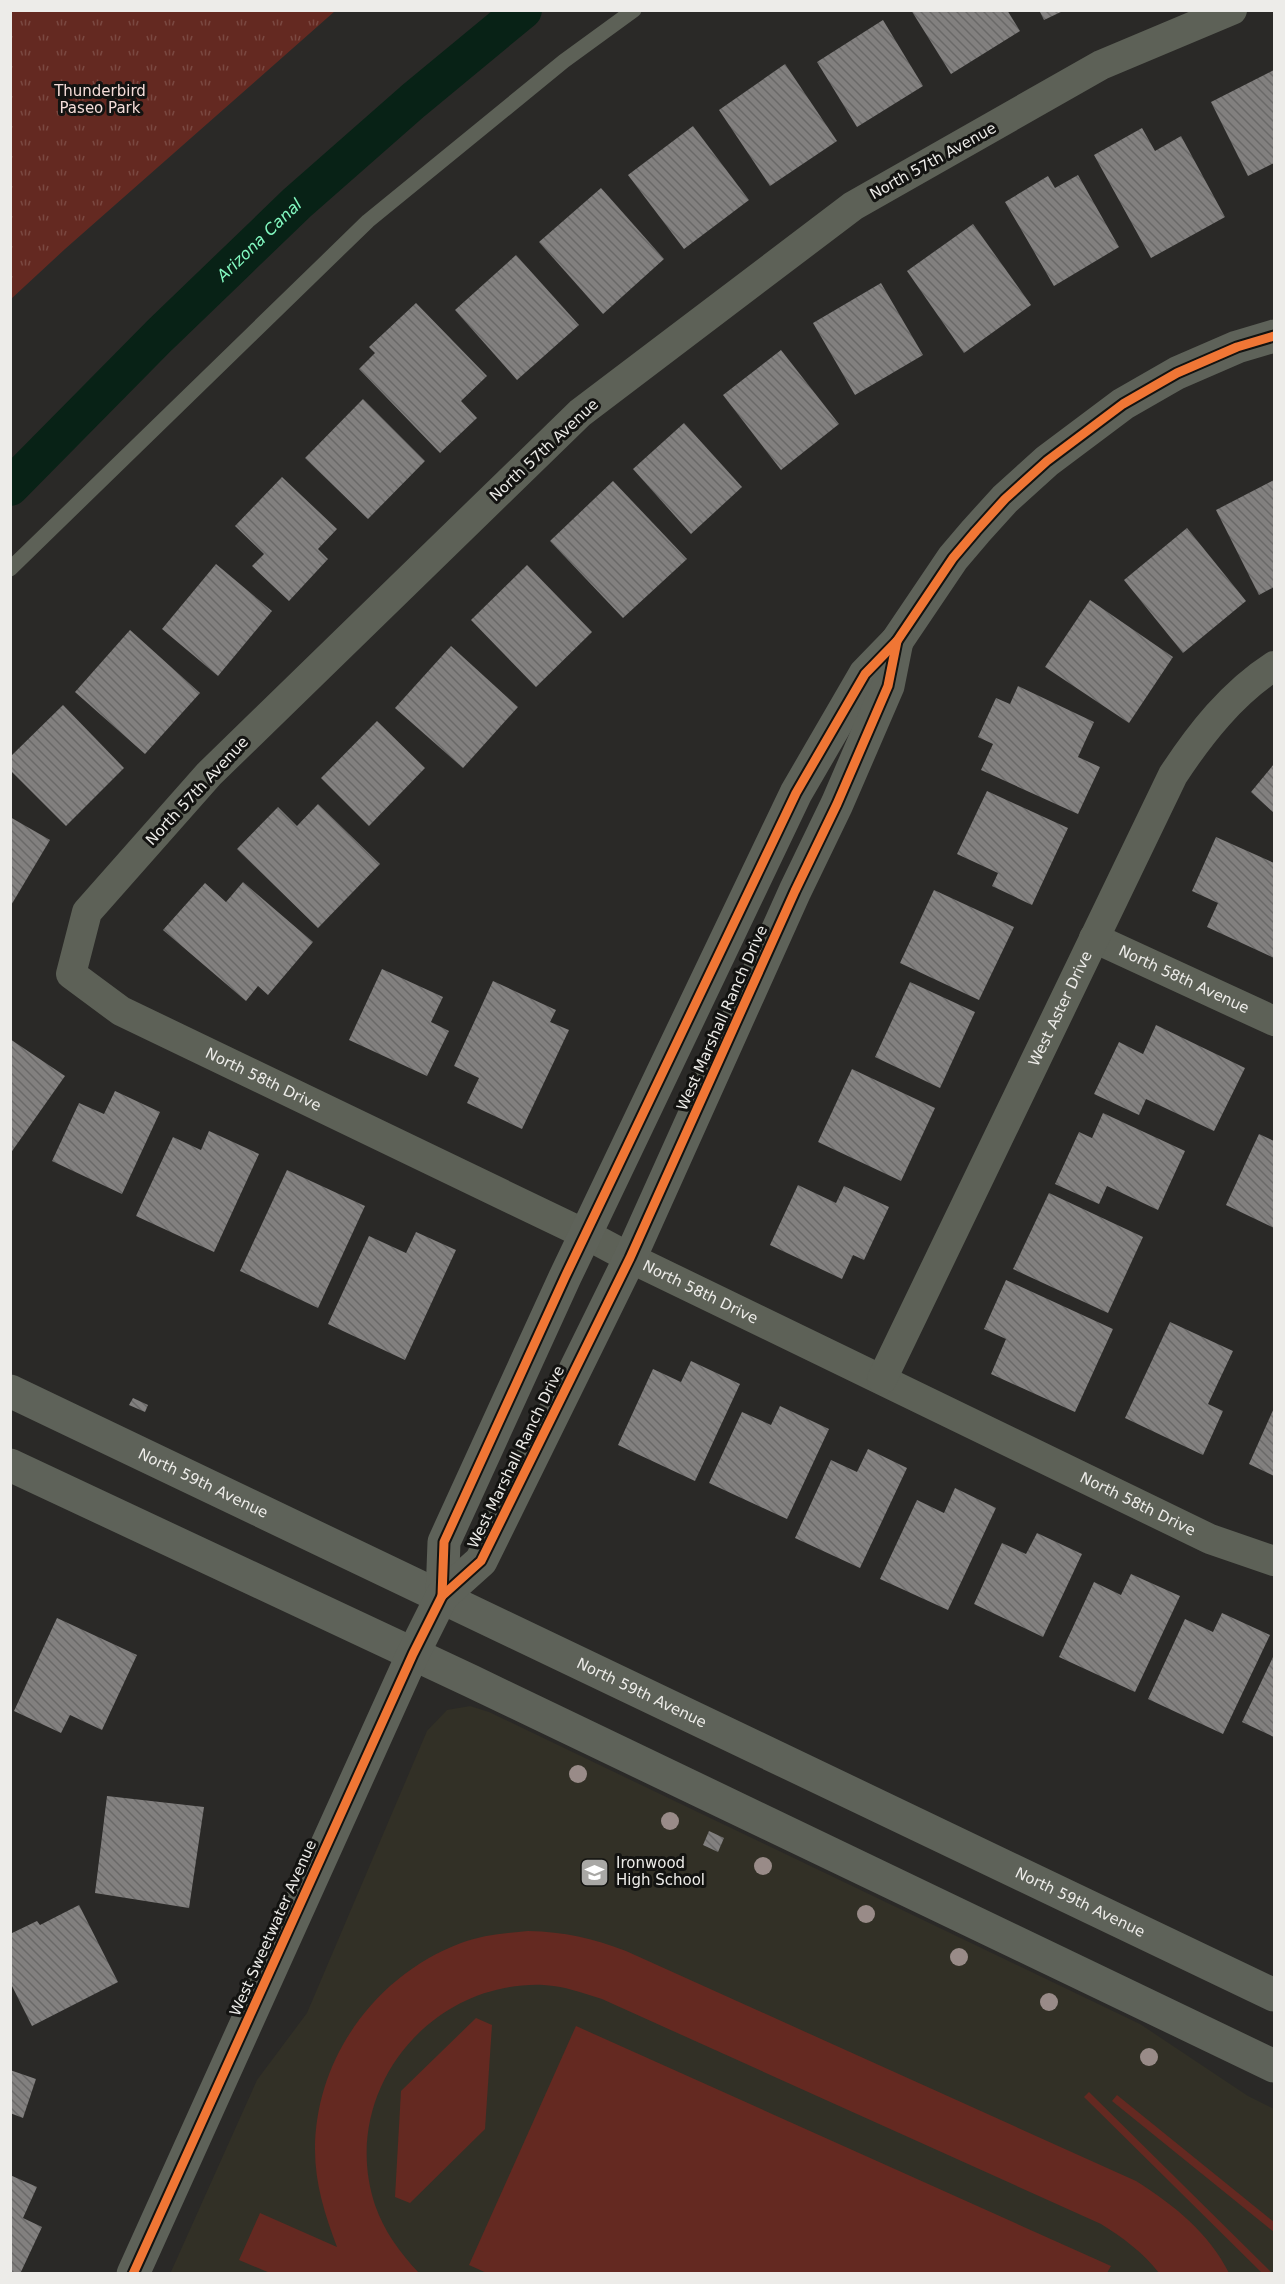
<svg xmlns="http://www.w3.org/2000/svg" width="1285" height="2284" font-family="'DejaVu Sans',sans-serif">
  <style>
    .built { fill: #323026 }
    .grass { fill: url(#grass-tufts) }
    .garden { fill: #642921 }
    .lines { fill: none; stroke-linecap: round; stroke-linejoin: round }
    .canal { stroke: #082216; stroke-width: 38 }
    .building { fill: url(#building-back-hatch) }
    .lane { stroke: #5d6157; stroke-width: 15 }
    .street { stroke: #5d6157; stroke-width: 30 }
    .secondary { stroke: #5e6259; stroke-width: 33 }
    .cycleway-casing { stroke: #131311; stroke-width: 13 }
    .cycleway { stroke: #f07635; stroke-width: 9 }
    .tree { fill: #998b88 }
    .labels { text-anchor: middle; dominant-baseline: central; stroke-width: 6; stroke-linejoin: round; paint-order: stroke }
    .park-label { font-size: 15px; fill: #f4dcd8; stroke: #131311 }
    .street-label { font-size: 15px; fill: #edece9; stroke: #131311 }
    .poi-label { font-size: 15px; fill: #edece9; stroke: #131311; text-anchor: start }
    .water-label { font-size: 16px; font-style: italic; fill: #83f9c1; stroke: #131311 }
  </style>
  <defs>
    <pattern id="grass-tufts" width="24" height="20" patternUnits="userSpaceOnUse" patternTransform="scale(1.5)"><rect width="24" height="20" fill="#642921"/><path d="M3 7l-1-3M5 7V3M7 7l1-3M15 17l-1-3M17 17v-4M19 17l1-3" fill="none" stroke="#7a4841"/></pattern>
    <pattern id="building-back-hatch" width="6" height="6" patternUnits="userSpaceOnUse" patternTransform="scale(1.5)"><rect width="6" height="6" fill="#82807f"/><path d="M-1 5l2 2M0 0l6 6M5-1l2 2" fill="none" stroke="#6a6968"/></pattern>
  </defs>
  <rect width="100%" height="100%" fill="#2a2927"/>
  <!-- built -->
  <polygon class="built" points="470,1706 489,1712 1140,2024 1248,2096 1274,2109 1274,2273 170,2274 257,2080 307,2013 427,1731 447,1710"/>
  <!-- grass -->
  <polygon class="grass" points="11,10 335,10 335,11 65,249 11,299"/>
  <!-- garden -->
  <g class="garden">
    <path d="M 528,1931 C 565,1932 592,1938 626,1951 L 1136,2181 C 1174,2205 1209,2233 1229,2273 L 1159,2273 C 1143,2252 1123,2238 1101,2224 L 602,1999 C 583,1993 564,1986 544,1985 C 429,1980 338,2093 375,2205 C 384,2231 400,2253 419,2273 L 270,2273 L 239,2260 L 260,2213 L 337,2247 C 325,2215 315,2184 315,2150 C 315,2058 376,1975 461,1943 C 482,1935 506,1933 528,1931 Z"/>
    <polygon points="476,2018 492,2025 485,2129 410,2203 395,2197 401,2091"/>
    <polygon points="576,2026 1111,2266 1107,2273 489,2274 469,2265"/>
    <polygon points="1089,2092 1272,2273 1262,2273 1084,2097"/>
    <polygon points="1117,2095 1274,2222 1274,2232 1112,2101"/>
  </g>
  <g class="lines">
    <!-- canal -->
    <path class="canal" id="s1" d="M 10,487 L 159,336 L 297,203 L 413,101 L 523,10"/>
  </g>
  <!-- building -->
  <g class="building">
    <polygon points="911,10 1007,10 1020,31 951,74"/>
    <polygon points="1039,10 1065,10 1044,20"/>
    <polygon points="883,20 923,86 857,127 817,62"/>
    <polygon points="785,64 837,141 770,186 719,110"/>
    <polygon points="1274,70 1274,163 1248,176 1211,102"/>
    <polygon points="693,126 749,200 684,249 628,175"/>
    <polygon points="1142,128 1155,151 1181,136 1225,217 1151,258 1094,155"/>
    <polygon points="1078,175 1119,247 1054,286 1005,202 1048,176 1055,188"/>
    <polygon points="601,188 664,259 603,314 539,242"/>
    <polygon points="973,224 1031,305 964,353 907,271"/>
    <polygon points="516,255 579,325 517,380 455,310"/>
    <polygon points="881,283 923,355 855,395 813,323"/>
    <polygon points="416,303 487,376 461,401 477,418 440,453 359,369 375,353 369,347"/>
    <polygon points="781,350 839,424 781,470 723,395"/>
    <polygon points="363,399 425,461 368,519 305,458"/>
    <polygon points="684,423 742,487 691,534 633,469"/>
    <polygon points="282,477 337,529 318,549 328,559 289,601 252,566 264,554 235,526"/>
    <polygon points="1274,480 1274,587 1259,595 1216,510"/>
    <polygon points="613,481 687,559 623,618 550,541"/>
    <polygon points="1187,528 1246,601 1183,653 1124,580"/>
    <polygon points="216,564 272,611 218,676 162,629"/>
    <polygon points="527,565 592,632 536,687 471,620"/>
    <polygon points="1090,600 1173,657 1129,723 1045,667"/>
    <polygon points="130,630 200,693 145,754 75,692"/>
    <polygon points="451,646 518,707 463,768 395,708"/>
    <polygon points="1018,686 1094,722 1078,757 1100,767 1078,814 981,770 993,744 978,737 996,698 1010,704"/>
    <polygon points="63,705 124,768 66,826 10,770 10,757"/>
    <polygon points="377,721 425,768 369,826 321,778"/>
    <polygon points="1274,764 1274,813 1251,792"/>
    <polygon points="987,791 1068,828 1032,905 992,886 998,873 957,854"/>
    <polygon points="318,804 380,864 318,928 237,849 278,807 297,826"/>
    <polygon points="10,817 50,840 10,907"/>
    <polygon points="1216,837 1274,863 1274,958 1207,927 1218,903 1192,891"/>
    <polygon points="243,882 313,942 268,995 258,986 246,1001 163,930 205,883 226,902"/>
    <polygon points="934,890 1014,927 979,1000 900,963"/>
    <polygon points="382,969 443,997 431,1022 449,1031 427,1076 349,1040"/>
    <polygon points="493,981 556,1010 550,1022 569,1030 522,1129 467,1103 479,1078 454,1066"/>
    <polygon points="910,982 975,1012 940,1088 875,1057"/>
    <polygon points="1156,1025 1245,1068 1214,1131 1146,1099 1139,1115 1094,1094 1119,1042 1143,1054"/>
    <polygon points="10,1039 65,1076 10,1154"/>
    <polygon points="852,1069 935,1108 901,1181 818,1142"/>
    <polygon points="115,1091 160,1112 122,1194 52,1161 79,1103 104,1114"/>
    <polygon points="1103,1113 1185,1151 1158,1210 1107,1186 1099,1204 1055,1184 1079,1132 1092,1138"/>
    <polygon points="209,1131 259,1154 214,1252 136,1216 173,1137 201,1150"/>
    <polygon points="1259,1134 1274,1141 1274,1228 1226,1205"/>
    <polygon points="287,1170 365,1206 318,1308 240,1271"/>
    <polygon points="798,1185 836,1203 844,1186 889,1207 864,1260 853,1255 842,1279 770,1245"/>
    <polygon points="1049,1193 1143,1237 1108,1313 1013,1269"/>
    <polygon points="416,1232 456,1250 405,1360 328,1324 369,1236 406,1253"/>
    <polygon points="1006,1280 1113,1329 1075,1412 991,1374 1006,1339 984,1329"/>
    <polygon points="1170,1322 1233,1351 1208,1404 1223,1411 1203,1455 1125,1418"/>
    <polygon points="691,1361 740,1384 695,1481 618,1445 653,1369 681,1382"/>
    <polygon points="133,1398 148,1405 145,1412 129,1405"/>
    <polygon points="780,1406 829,1429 787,1519 709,1483 742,1412 771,1425"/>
    <polygon points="1274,1408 1274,1476 1249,1464"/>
    <polygon points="868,1449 907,1468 860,1568 795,1538 831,1460 857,1472"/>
    <polygon points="955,1488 996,1508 948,1610 880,1579 917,1500 944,1513"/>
    <polygon points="1037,1533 1082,1554 1043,1637 974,1604 1002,1543 1026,1554"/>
    <polygon points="1131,1574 1180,1596 1135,1692 1059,1657 1094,1582 1121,1595"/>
    <polygon points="1222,1613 1270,1635 1223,1734 1148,1699 1185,1619 1213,1632"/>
    <polygon points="57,1618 137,1655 102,1730 70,1715 61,1733 14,1711"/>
    <polygon points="1274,1655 1274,1737 1242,1722"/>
    <polygon points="107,1796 204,1807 189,1908 95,1893"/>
    <polygon points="709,1831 724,1838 718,1852 703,1845"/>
    <polygon points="79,1905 118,1982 32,2026 10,1982 10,1934 37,1921 40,1925"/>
    <polygon points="10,2070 36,2079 23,2118 10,2113"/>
    <polygon points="10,2175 37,2187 23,2218 42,2227 20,2274 10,2274"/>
  </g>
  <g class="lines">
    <!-- lane -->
    <polyline class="lane" points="10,569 368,221 564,61 634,10"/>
    <!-- street -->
    <g class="street">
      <path id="s2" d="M 1232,10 L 1101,65 L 853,206 L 580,413 L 209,774 L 87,912 L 71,974 L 121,1011 L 587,1235 L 630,1258 L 1210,1539 L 1274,1561"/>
      <path id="s3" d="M 1094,938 L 1274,1021"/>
      <path id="s4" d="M 882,1379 L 1173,775 C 1200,734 1232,693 1274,666"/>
    </g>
    <!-- secondary -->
    <g class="secondary">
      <path id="s5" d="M 10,1391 L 1274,1995"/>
      <polyline points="10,1465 471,1681 1274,2066"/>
      <polyline points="442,1596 444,1542 565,1277 796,793 865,674 897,641 953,558 976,531 1005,499 1047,461 1123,404 1177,373 1237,347 1274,336"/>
      <polyline points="133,2274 413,1654 442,1596 481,1561 630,1258 795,891 837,804 888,686 897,641"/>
    </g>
    <defs>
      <g id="cycleway">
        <polyline points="442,1596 444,1542 565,1277 796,793 865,674 897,641 953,558 976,531 1005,499 1047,461 1123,404 1177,373 1237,347 1274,336"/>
        <polyline points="133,2274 413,1654 442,1596 481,1561 630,1258 795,891 837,804 888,686 897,641"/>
      </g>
    </defs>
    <!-- cycleway casing -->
    <use href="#cycleway" class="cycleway-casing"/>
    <!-- cycleway -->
    <use href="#cycleway" class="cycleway"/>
  </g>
  <!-- trees -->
  <g class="tree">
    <circle cx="578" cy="1774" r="9"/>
    <circle cx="670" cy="1821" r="9"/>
    <circle cx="763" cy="1866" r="9"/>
    <circle cx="866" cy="1914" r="9"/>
    <circle cx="959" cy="1957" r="9"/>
    <circle cx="1049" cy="2002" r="9"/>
    <circle cx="1149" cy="2057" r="9"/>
  </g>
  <!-- icons -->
  <defs>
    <symbol id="school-square" viewBox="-11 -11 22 22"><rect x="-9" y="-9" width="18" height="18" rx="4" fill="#a9a8a5" stroke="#131311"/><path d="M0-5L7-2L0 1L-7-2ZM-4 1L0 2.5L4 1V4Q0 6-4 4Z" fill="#fff"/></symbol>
  </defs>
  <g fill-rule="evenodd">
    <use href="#school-square" x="578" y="1856" width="33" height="33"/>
  </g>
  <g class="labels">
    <!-- park labels -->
    <g class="park-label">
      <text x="100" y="91">Thunderbird<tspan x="100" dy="17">Paseo Park</tspan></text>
    </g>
    <!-- street labels -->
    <g class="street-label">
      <text transform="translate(933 161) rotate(-29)">North 57th Avenue</text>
      <text transform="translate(544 450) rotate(-43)">North 57th Avenue</text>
      <text transform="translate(197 791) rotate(-47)">North 57th Avenue</text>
      <text stroke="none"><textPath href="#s3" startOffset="99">North 58th Avenue</textPath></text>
      <text stroke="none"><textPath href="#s4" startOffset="411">West Aster Drive</textPath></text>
      <text transform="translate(722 1018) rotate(-66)">West Marshall Ranch Drive</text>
      <text stroke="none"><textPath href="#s2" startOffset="1756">North 58th Drive</textPath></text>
      <text stroke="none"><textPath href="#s2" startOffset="2242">North 58th Drive</textPath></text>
      <text transform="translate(516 1457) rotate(-64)">West Marshall Ranch Drive</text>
      <text stroke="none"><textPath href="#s5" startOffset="214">North 59th Avenue</textPath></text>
      <text stroke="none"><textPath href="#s2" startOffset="2728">North 58th Drive</textPath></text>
      <text stroke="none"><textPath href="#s5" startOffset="700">North 59th Avenue</textPath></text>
      <text stroke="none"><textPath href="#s5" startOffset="1186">North 59th Avenue</textPath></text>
      <text transform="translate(273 1928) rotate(-66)">West Sweetwater Avenue</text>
    </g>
    <!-- poi labels -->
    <g class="poi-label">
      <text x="616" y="1863">Ironwood<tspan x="616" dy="17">High School</tspan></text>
    </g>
    <!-- water labels -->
    <g class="water-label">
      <text stroke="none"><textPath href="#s1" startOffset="351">Arizona Canal</textPath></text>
    </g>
  </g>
  <!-- border -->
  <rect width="1285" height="2284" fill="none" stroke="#edece9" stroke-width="24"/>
</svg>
